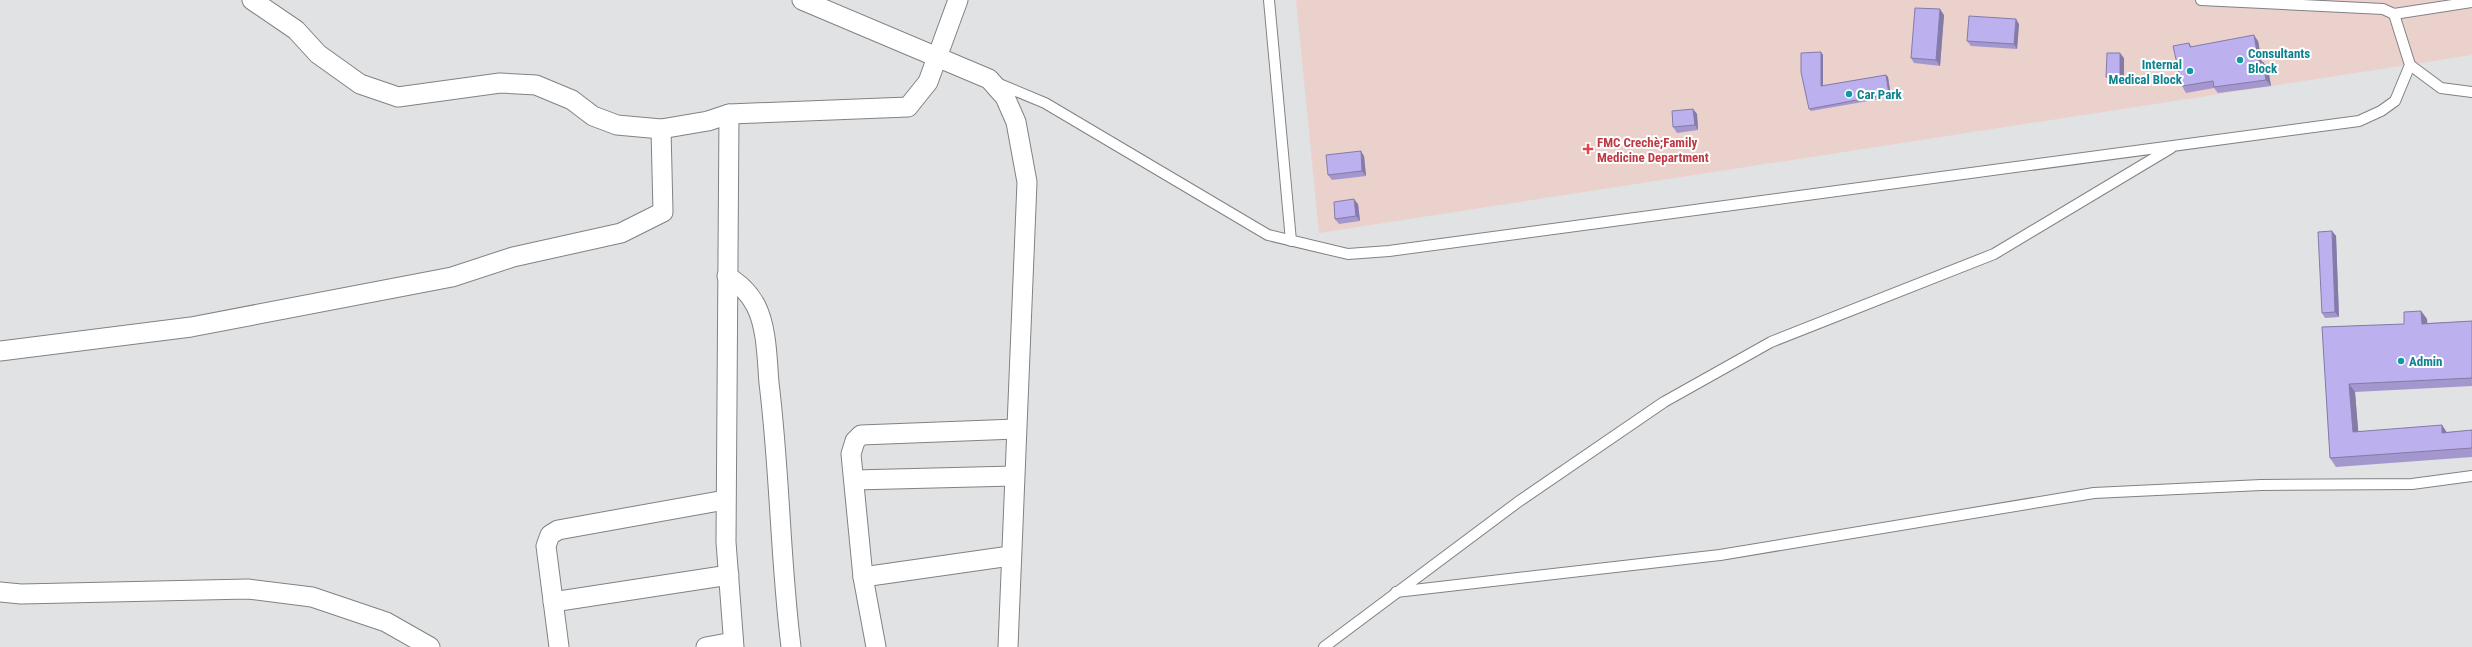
<svg xmlns="http://www.w3.org/2000/svg" width="2472" height="647" font-family="'Roboto Condensed',sans-serif">
  <style>
    .medical { fill: #ebd1cc }
    .lines { fill: none; stroke-linecap: round; stroke-linejoin: round }
    .service-casing { stroke: #818284; stroke-width: 12 }
    .minor-casing { stroke: #818284; stroke-width: 21 }
    .service { stroke: #fff; stroke-width: 10 }
    .minor { stroke: #fff; stroke-width: 19 }
    .wall { fill: #a397ce }
    .shaded-wall { fill: #847ba7 }
    .building { fill: #bdb0ef; stroke: #847ba7 }
    .culture-dot { fill: #0f9aa8; stroke: #fff; stroke-width: 1.5 }
    .health-dot { fill: #e0444e; stroke: #fff; stroke-width: 1.5 }
    .labels { text-anchor: middle; dominant-baseline: central; stroke-width: 4; stroke-linejoin: round; paint-order: stroke }
    .culture-label { font-size: 13px; font-weight: bold; fill: #0d838f; stroke: #fff; text-anchor: start }
    .health-label { font-size: 13px; font-weight: bold; fill: #be3a42; stroke: #fff; text-anchor: start }
  </style>
  <rect width="100%" height="100%" fill="#e1e2e4"/>
  <!-- medical -->
  <polygon class="medical" points="1296,0 2472,0 2472,55 1319,233"/>
  <g class="lines">
    <defs>
      <g id="service">
        <polyline points="1269,0 1291,241"/>
        <polyline points="2201,0 2383,9 2394,14 2472,2"/>
        <polyline points="2410,65 2441,88 2472,92"/>
        <polyline points="997,83 1045,103 1268,235 1348,254 1389,251 2359,121 2381,111 2395,101 2410,65 2394,14"/>
        <polyline points="1396,592 1720,555 2094,493 2261,485 2412,484 2472,476"/>
        <polyline points="1324,647 1518,502 1664,402 1771,342 1994,254 2171,148"/>
      </g>
      <g id="minor">
        <polyline points="252,0 296,30 318,54 360,84 398,97 500,83 536,85 572,100 593,116 617,125 661,129 708,121 729,114 908,107 928,82 958,0"/>
        <polyline points="802,0 989,79 1005,97 1016,122 1027,182 1008,647"/>
        <polyline points="729,114 726,542 734,647"/>
        <path d="M 727,276 C 739,284 749,292 756,306 C 767,328 767,359 769,383 C 780,471 780,559 791,647"/>
        <polyline points="0,351 191,327 452,277 513,257 621,233 663,212 661,129"/>
        <polyline points="854,480 1014,476"/>
        <polyline points="863,577 1010,556"/>
        <polyline points="0,592 21,594 248,589 312,597 386,622 430,647"/>
        <polyline points="553,602 729,575"/>
        <polyline points="559,647 546,546 550,535 558,530 725,500"/>
        <polyline points="706,647 733,642"/>
        <polyline points="876,647 863,577 851,454 855,441 861,435 1016,429"/>
      </g>
    </defs>
    <!-- service casing -->
    <use href="#service" class="service-casing"/>
    <!-- minor casing -->
    <use href="#minor" class="minor-casing"/>
    <!-- service -->
    <use href="#service" class="service"/>
    <!-- minor -->
    <use href="#minor" class="minor"/>
  </g>
  <!-- wall -->
  <g class="wall">
    <polygon points="1944,15 1940,66 1914,63 1911,58"/>
    <polygon points="2019,24 2017,49 1971,46 1967,41"/>
    <polygon points="2258,41 2262,62 2263,62 2268,69 2271,86 2218,93 2214,88 2186,93 2182,86 2189,43 2192,47"/>
    <polygon points="1821,52 1823,55 1823,86 1886,75 1888,77 1891,97 1811,111 1809,109"/>
    <polygon points="2124,58 2124,82 2110,82 2106,77"/>
    <polygon points="1693,109 1697,114 1698,130 1677,133 1673,127"/>
    <polygon points="1364,156 1366,176 1332,180 1328,175"/>
    <polygon points="1358,204 1360,221 1339,224 1335,219"/>
    <polygon points="2332,231 2336,236 2339,317 2325,318 2322,313"/>
    <polygon points="2421,311 2427,319 2427,323 2472,321 2472,386 2355,392 2358,431 2447,432 2472,430 2472,457 2336,467 2330,458 2322,327 2404,324"/>
  </g>
  <!-- shaded-wall -->
  <g class="shaded-wall">
    <polygon points="1940,9 1944,15 1940,66 1936,60"/>
    <polygon points="2016,19 2019,24 2017,49 2014,44"/>
    <polygon points="2254,35 2258,41 2263,69 2259,63"/>
    <polygon points="1821,52 1823,55 1823,89 1821,86"/>
    <polygon points="2120,53 2124,58 2124,82 2120,77"/>
    <polygon points="2263,62 2268,69 2271,86 2266,80"/>
    <polygon points="1886,75 1888,77 1891,97 1889,94"/>
    <polygon points="1693,109 1697,114 1698,130 1695,125"/>
    <polygon points="1361,151 1364,156 1366,176 1362,171"/>
    <polygon points="1354,199 1358,204 1360,221 1356,216"/>
    <polygon points="2332,231 2336,236 2339,317 2335,312"/>
    <polygon points="2421,311 2427,319 2428,332 2422,324"/>
    <polygon points="2349,384 2355,392 2359,440 2353,432"/>
    <polygon points="2442,425 2448,434 2442,433"/>
  </g>
  <!-- building -->
  <g class="building">
    <polygon points="1915,8 1940,9 1936,60 1911,58"/>
    <polygon points="1969,16 2016,19 2014,44 1967,41"/>
    <polygon points="2254,35 2259,63 2263,62 2266,80 2214,87 2213,81 2182,86 2173,46 2189,43 2190,47"/>
    <polygon points="1821,52 1821,86 1886,75 1889,94 1809,109 1801,72 1801,53"/>
    <polygon points="2107,53 2120,53 2120,77 2106,77"/>
    <polygon points="1693,109 1695,125 1673,127 1672,111"/>
    <polygon points="1361,151 1362,171 1328,175 1326,155"/>
    <polygon points="1354,199 1356,216 1335,219 1334,202"/>
    <polygon points="2332,231 2335,312 2322,313 2318,232"/>
    <polygon points="2421,311 2422,324 2472,321 2472,378 2349,384 2353,432 2442,425 2442,433 2472,430 2472,448 2330,458 2322,327 2404,324 2404,312"/>
  </g>
  <!-- markers -->
  <g class="culture-dot">
    <circle cx="2240" cy="60" r="4"/>
    <circle cx="2190" cy="71" r="4"/>
    <circle cx="1849" cy="94" r="4"/>
    <circle cx="2401" cy="361" r="4"/>
  </g>
  <path class="health-dot" d="M1586 143h4v4h4v4h-4v4h-4v-4h-4v-4h4z"/>
  <g class="labels">
    <!-- culture labels -->
    <g class="culture-label">
      <text x="2248" y="53">Consultants<tspan x="2248" dy="15">Block</tspan></text>
      <text x="2182" y="64" text-anchor="end">Internal<tspan x="2182" dy="15">Medical Block</tspan></text>
      <text x="1857" y="94">Car Park</text>
      <text x="2409" y="361">Admin</text>
    </g>
    <!-- health labels -->
    <g class="health-label">
      <text x="1597" y="142">FMC Crechè;Family<tspan x="1597" dy="15">Medicine Department</tspan></text>
    </g>
  </g>
</svg>
